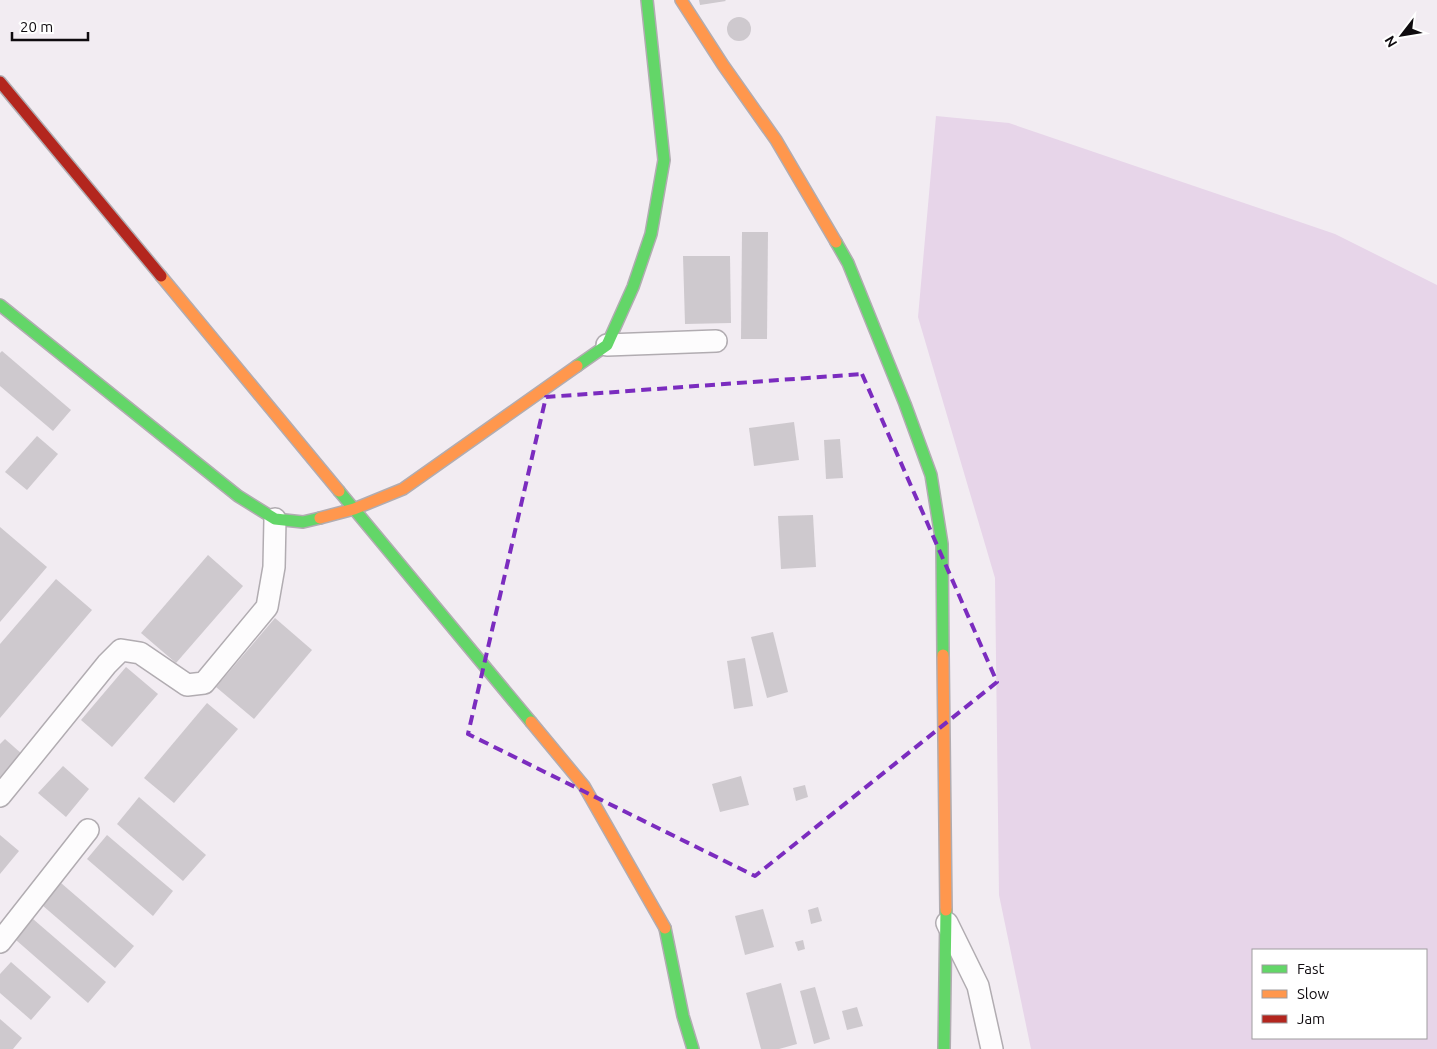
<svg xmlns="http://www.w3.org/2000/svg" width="1437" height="1049" font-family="Ubuntu,sans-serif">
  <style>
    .green { fill: #e7d5e9; fill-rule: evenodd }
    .building { fill: #cec9ce }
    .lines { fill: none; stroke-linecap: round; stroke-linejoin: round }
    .street-casing { stroke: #b1acb1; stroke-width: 24 }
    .fast-casing { stroke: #b1acb1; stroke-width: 14 }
    .slow-casing { stroke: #b1acb1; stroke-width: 14 }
    .jam-casing { stroke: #b1acb1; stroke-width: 14 }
    .street { stroke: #fdfcfd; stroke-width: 21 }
    .fast { stroke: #63d668; stroke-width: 11 }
    .slow { stroke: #ff974d; stroke-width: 11 }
    .jam { stroke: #b3261e; stroke-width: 11 }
    .marked { fill: none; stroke: #7b2cbf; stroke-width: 4; stroke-dasharray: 10 6; stroke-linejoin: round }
  </style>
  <rect width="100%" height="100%" fill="#f2ecf2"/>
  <!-- green -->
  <path class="green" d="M 936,116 L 1009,123 L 1335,234 L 1437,285 L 1437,1049 L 1031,1049 L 999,895 L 995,578 L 918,317 ZM 1253,950 L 1426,950 L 1426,1038 L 1253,1038 Z"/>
  <!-- building -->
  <g class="building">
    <polygon points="699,0 725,0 726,1 700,5"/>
    <circle cx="739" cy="29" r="12"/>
    <polygon points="742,232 768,232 767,339 741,339"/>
    <polygon points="683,256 730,256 731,323 685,324"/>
    <polygon points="2,351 71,410 53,431 0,386 0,353"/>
    <polygon points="794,422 799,460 754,466 749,428"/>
    <polygon points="37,436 58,454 27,490 5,472"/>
    <polygon points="840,439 843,478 826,479 824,440"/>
    <polygon points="813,515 816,567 781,569 778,516"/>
    <polygon points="0,527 47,567 0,622"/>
    <polygon points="208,555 243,586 176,663 141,633"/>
    <polygon points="56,579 92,610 0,718 0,644"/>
    <polygon points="275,618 312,650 254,719 216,687"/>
    <polygon points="773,632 788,692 767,698 751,637"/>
    <polygon points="745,658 753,706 734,709 727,661"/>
    <polygon points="126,667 158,694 112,747 81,720"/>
    <polygon points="207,703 238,729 174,803 144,778"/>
    <polygon points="5,739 22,754 0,779 0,744"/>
    <polygon points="63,766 89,789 66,817 38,793"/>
    <polygon points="741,776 749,805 720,812 712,784"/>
    <polygon points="805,785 808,797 796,801 793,788"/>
    <polygon points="139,797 206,855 183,881 117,824"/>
    <polygon points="0,835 19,851 0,874"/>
    <polygon points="107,835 173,891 153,916 87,859"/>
    <polygon points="61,883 134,946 115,968 42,905"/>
    <polygon points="818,907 822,921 811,924 808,910"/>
    <polygon points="763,909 774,947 745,955 735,916"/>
    <polygon points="33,919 106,982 88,1003 16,940"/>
    <polygon points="803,940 805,949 798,951 795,942"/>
    <polygon points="11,962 51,997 31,1020 0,993 0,974"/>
    <polygon points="781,983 797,1044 779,1049 761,1049 746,993"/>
    <polygon points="815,987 830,1039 814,1044 800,991"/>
    <polygon points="857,1007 863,1026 847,1030 842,1011"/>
    <polygon points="0,1019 22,1038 13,1049 0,1049"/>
  </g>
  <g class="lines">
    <defs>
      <g id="street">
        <polyline points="607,345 716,341"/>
        <polyline points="0,796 107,664 121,650 140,653 187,685 204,683 267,607 274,567 275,519"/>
        <polyline points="947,923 978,986 992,1049"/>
        <polyline points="0,942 88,830"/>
      </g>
      <g id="fast">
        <polyline points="836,242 848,263 905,404 931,475 942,544 943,655"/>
        <polyline points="0,305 238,496 275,519 303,522 320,518"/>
        <polyline points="577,366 607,345 633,287 651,234 664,160 647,0"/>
        <polyline points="339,491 531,722"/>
        <polyline points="665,928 683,1016 693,1049"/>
        <polyline points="944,1049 946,910"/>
      </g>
      <g id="slow">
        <polyline points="681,0 723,65 776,140 836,242"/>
        <polyline points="161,276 339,491"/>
        <polyline points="320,518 354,509 403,489 577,366"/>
        <polyline points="943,655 946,910"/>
        <polyline points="531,722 584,786 665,928"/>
      </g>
      <polyline id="jam" points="0,82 161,276"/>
    </defs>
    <!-- street casing -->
    <use href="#street" class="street-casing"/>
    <!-- fast casing -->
    <use href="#fast" class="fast-casing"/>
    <!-- slow casing -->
    <use href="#slow" class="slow-casing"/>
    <!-- jam casing -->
    <use href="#jam" class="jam-casing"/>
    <!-- street -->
    <use href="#street" class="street"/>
    <!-- fast -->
    <use href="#fast" class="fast"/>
    <!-- slow -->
    <use href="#slow" class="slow"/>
    <!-- jam -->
    <use href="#jam" class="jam"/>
  </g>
  <!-- marked area -->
  <path class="marked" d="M 862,374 L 997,682 L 755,876 L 468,734 L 546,397 Z"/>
  <!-- legend -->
  <rect x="1252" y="949" width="175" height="90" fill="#ffffff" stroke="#9f9d9f"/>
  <rect x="1262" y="965" width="25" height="8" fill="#63d668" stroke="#9f9d9f"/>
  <text x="1297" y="974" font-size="15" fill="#0f0b0f">Fast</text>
  <rect x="1262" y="990" width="25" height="8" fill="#ff974d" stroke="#9f9d9f"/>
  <text x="1297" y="999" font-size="15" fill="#0f0b0f">Slow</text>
  <rect x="1262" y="1015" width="25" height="8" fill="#b3261e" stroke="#9f9d9f"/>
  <text x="1297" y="1024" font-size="15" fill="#0f0b0f">Jam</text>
  <!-- north arrow -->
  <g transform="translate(1402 35) rotate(239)" stroke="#ffffff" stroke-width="4" paint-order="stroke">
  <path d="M0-4L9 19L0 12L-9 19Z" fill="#0f0b0f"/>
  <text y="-8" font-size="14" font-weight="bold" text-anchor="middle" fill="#0f0b0f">N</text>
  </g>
  <!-- scale -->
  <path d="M12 32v8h76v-8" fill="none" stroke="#0f0b0f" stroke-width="2.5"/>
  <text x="20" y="32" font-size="15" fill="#0f0b0f" stroke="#ffffff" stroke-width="4" paint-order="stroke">20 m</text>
</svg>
